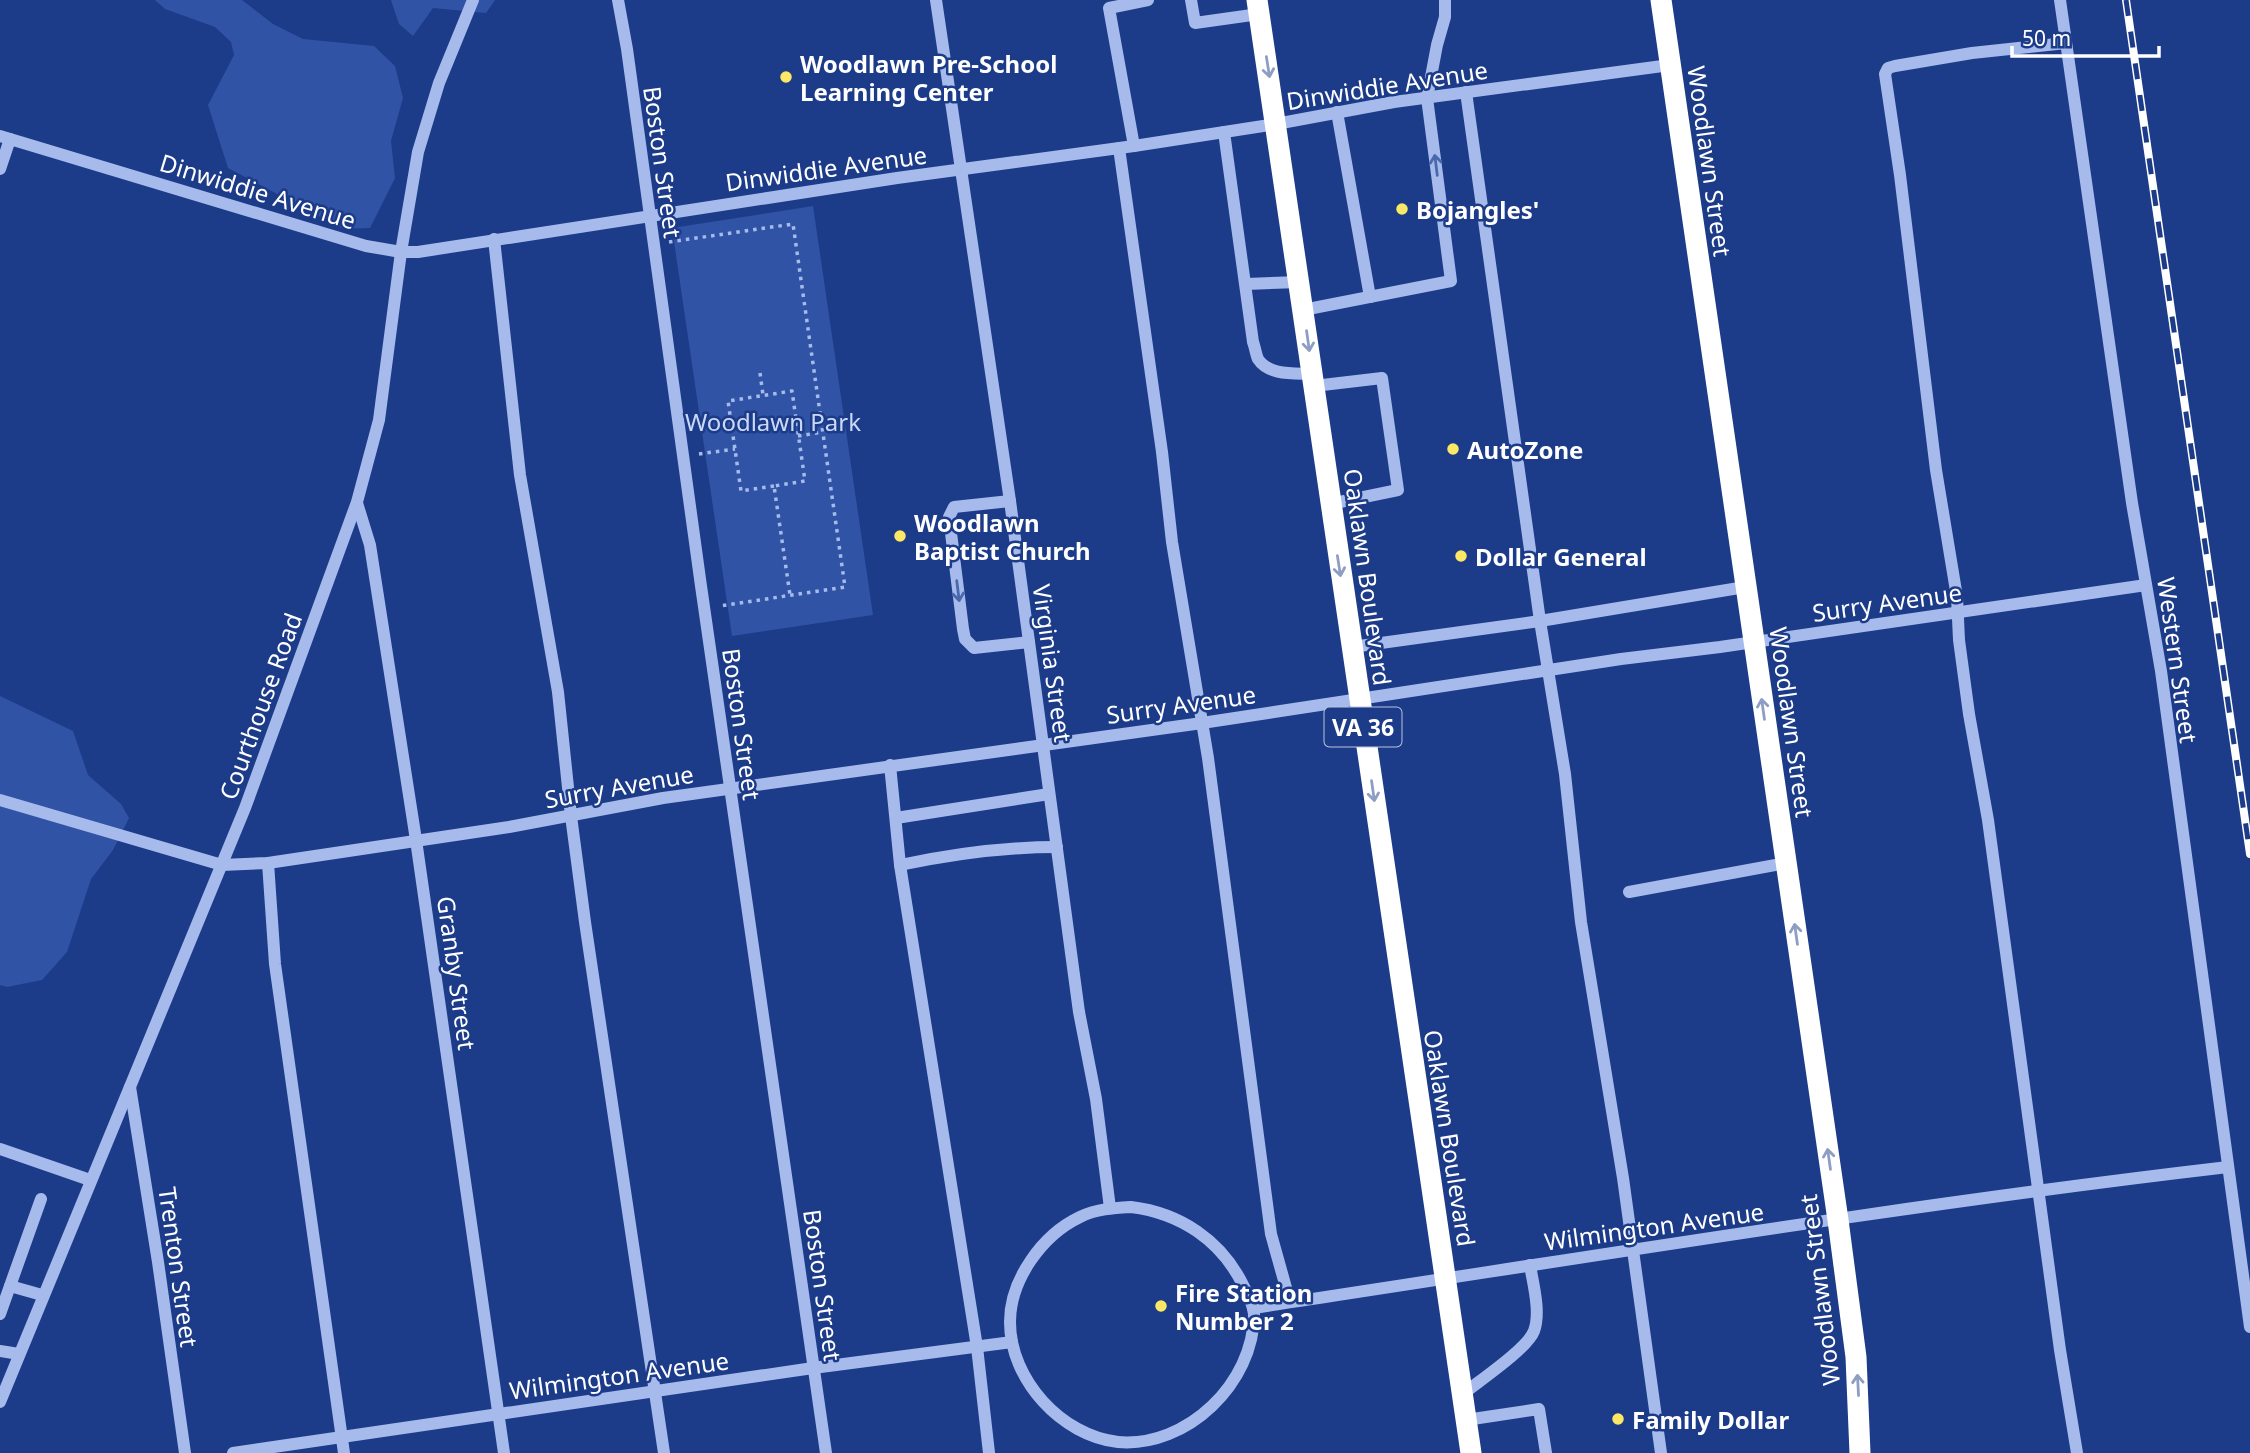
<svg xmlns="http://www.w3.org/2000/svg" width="2250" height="1453" font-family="'Noto Sans',sans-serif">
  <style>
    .green { fill: #3053a6 }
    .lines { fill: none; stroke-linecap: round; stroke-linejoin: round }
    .path { stroke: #a6bbec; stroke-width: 3.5; stroke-dasharray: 3.5 5; stroke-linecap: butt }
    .minor { stroke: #a6bbec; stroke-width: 12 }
    .highway { stroke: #fff; stroke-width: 21 }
    .rail-casing { stroke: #fff; stroke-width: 8 }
    .rail { stroke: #1c3b89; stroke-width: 5; stroke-dasharray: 16; stroke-linecap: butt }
    .oneway { stroke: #8e9dc4 }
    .oneway2 { stroke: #4c68ac }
    .poi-dot { fill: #fce864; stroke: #1c3b89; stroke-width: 2.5 }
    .labels { text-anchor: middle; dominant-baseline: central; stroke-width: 5; stroke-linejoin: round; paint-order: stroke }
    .shield { fill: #1c3b89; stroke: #bbc4dc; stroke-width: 2 }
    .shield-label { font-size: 23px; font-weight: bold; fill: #fff }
    .poi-label { font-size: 24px; font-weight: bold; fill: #fff; stroke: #1c3b89; text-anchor: start }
    .street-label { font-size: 24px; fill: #fff; stroke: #1c3b89 }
    .park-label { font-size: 24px; fill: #cbd9f9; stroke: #1c3b89 }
  </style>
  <rect width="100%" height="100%" fill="#1c3b89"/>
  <!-- green -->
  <g class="green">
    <polygon points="155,0 242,0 273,24 303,39 374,46 395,66 403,98 391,141 395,178 370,228 343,229 228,168 208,105 234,55 231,42 215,27 165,9"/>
    <polygon points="391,0 495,0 486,13 433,8 413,36 399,24"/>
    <polygon points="813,206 873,615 732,636 672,228"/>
    <polygon points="0,696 73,731 88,775 121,804 129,818 113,850 91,879 67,952 42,980 7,987 0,985"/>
  </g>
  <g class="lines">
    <!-- path -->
    <g class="path">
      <polyline points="669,242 793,224 845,587 720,606"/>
      <polyline points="760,373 763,395"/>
      <polyline points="798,436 823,432"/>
      <polyline points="699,454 735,449"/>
      <polyline points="774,486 741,491 728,401 792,391 805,481 774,486 790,595"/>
    </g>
    <!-- minor -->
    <g class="minor">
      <polyline points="618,0 627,49 701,586 826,1453"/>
      <polyline points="936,0 1010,501 1079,1012 1096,1099 1110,1208"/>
      <polyline points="1191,0 1195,23 1259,14"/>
      <polyline points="2060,0 2132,503 2161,671 2250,1327"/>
      <polyline points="2066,43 1972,53 1895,66 1888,68 1885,74 1900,175 1936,470 1957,597 1959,640 1969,714 1988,820 2060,1350 2077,1453"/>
      <polyline points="1466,92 1540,621 1565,774 1581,922 1623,1178 1661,1453"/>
      <polyline points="1337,112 1370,297"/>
      <path d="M 1224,132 L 1253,342 C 1255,347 1256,355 1258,359 C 1269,376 1295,373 1312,374"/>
      <polyline points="0,136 366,246 401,252 418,252 897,178 1134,146 1276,124 1394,102 1670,65"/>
      <polyline points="1134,146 1109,8 1148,0"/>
      <polyline points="1119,148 1162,452 1172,542 1208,758 1271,1234 1290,1302"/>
      <polyline points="0,169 10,139"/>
      <polyline points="494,239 520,475 558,692 571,816 585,922 664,1453"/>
      <polyline points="1246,284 1300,282"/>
      <polyline points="1303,310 1451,281 1427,98 1437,45 1445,17 1445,0"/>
      <polyline points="1314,386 1382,378 1398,490 1330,504"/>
      <polyline points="1010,501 954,507 949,517 963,629 965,639 974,648 1029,642"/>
      <polyline points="357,503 370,545 416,840 504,1453"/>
      <polyline points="1352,647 1540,621 1745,587"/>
      <polyline points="890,765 900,865 977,1347 989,1453"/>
      <polyline points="0,800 222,865 268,863 509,827 663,798 1202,723 1621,659 1720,647 2146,585"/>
      <polyline points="896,818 1049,794"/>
      <polyline points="268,863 275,964 344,1453"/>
      <path d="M 900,865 C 952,854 1004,847 1057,847"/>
      <polyline points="1629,892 1786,863"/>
      <polyline points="130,1087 158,1262 185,1453"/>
      <polyline points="0,1149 90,1180"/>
      <path d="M 1131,1207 C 1180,1213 1221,1240 1243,1285 C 1248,1294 1253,1304 1254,1314 C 1254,1383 1187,1448 1118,1442 C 1062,1436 1010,1380 1010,1322 C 1010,1280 1042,1235 1080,1217 C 1096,1209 1114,1208 1131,1207 Z"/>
      <polyline points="10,1286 42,1295"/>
      <path d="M 1253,1308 C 1578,1259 1902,1205 2228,1167"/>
      <polyline points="0,1314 41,1199"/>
      <polyline points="0,1351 19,1354"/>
      <path d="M 1463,1394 C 1479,1381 1527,1349 1534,1331 C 1541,1312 1533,1284 1530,1265"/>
      <polyline points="0,1402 245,808 357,502 379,420 401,252 418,152 439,83 473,0"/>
      <polyline points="1466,1420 1539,1409 1546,1453"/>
      <polyline points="233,1453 813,1368 1012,1342"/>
    </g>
    <!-- highway -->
    <g class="highway">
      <polyline points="1257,0 1471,1453"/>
      <polyline points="1661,0 1838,1220 1856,1357 1860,1453"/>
    </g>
    <defs>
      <polyline id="rail" points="2126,0 2250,854"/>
    </defs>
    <!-- rail casing -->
    <use href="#rail" class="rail-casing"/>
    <!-- rail -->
    <use href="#rail" class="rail"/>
  </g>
  <!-- one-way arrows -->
  <defs><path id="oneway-shaft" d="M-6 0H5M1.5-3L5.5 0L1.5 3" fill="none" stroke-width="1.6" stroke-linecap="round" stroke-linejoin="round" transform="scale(1.75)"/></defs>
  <g class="oneway">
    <use href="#oneway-shaft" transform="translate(1268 67) rotate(81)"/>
    <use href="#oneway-shaft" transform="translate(1308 341) rotate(82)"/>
    <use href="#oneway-shaft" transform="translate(1339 566) rotate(81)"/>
    <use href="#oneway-shaft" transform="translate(1763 709) rotate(-98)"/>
    <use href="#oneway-shaft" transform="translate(1373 791) rotate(82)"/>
    <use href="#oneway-shaft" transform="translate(1796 934) rotate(-98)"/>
    <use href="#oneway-shaft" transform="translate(1829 1159) rotate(-98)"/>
    <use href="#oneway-shaft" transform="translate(1858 1385) rotate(-93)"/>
  </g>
  <g class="oneway2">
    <use href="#oneway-shaft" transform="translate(1436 165) rotate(-97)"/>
    <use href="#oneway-shaft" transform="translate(958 591) rotate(83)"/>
  </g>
  <!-- markers -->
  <g class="poi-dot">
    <circle cx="786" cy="77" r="7"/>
    <circle cx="1402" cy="209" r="7"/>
    <circle cx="1453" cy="449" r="7"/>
    <circle cx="900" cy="536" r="7"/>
    <circle cx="1461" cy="556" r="7"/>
    <circle cx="1161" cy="1306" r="7"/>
    <circle cx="1618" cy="1419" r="7"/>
  </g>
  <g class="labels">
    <!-- shield labels -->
    <rect class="shield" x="1324.5" y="707.5" width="77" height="39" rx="5"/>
    <g class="shield-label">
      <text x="1363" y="727">VA 36</text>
    </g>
    <!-- poi labels -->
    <g class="poi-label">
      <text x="800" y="63">Woodlawn Pre-School<tspan x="800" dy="28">Learning Center</tspan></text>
      <text x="1416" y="209">Bojangles'</text>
      <text x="1467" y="449">AutoZone</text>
      <text x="914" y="522">Woodlawn<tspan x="914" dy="28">Baptist Church</tspan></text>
      <text x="1475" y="556">Dollar General</text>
      <text x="1175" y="1292">Fire Station<tspan x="1175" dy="28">Number 2</tspan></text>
      <text x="1632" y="1419">Family Dollar</text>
    </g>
    <!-- street labels -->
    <g class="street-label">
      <text transform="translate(1387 85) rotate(-9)">Dinwiddie Avenue</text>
      <text transform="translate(1710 161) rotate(82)">Woodlawn Street</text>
      <text transform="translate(663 162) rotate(82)">Boston Street</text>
      <text transform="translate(826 168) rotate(-8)">Dinwiddie Avenue</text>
      <text transform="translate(258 191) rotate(17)">Dinwiddie Avenue</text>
      <text transform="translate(1368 577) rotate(82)">Oaklawn Boulevard</text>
      <text transform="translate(1887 602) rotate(-8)">Surry Avenue</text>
      <text transform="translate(2178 660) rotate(82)">Western Street</text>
      <text transform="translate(1053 663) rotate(82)">Virginia Street</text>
      <text transform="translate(1181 704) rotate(-8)">Surry Avenue</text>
      <text transform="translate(260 706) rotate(-70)">Courthouse Road</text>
      <text transform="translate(1792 722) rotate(82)">Woodlawn Street</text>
      <text transform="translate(742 724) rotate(82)">Boston Street</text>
      <text transform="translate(619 786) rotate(-10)">Surry Avenue</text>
      <text transform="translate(457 973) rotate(82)">Granby Street</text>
      <text transform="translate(1450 1138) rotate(81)">Oaklawn Boulevard</text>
      <text transform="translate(1654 1226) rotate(-8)">Wilmington Avenue</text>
      <text transform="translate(179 1267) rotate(82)">Trenton Street</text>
      <text transform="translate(823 1285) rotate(82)">Boston Street</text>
      <text transform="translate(1819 1290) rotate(-97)">Woodlawn Street</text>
      <text transform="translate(619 1375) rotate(-8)">Wilmington Avenue</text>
    </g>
    <!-- park labels -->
    <g class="park-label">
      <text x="773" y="421">Woodlawn Park</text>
    </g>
  </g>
  <!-- scale -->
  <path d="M2012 46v10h147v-10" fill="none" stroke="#ffffff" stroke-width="3.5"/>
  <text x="2022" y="46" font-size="21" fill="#ffffff" stroke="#1c3b89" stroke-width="5" paint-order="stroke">50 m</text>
</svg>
